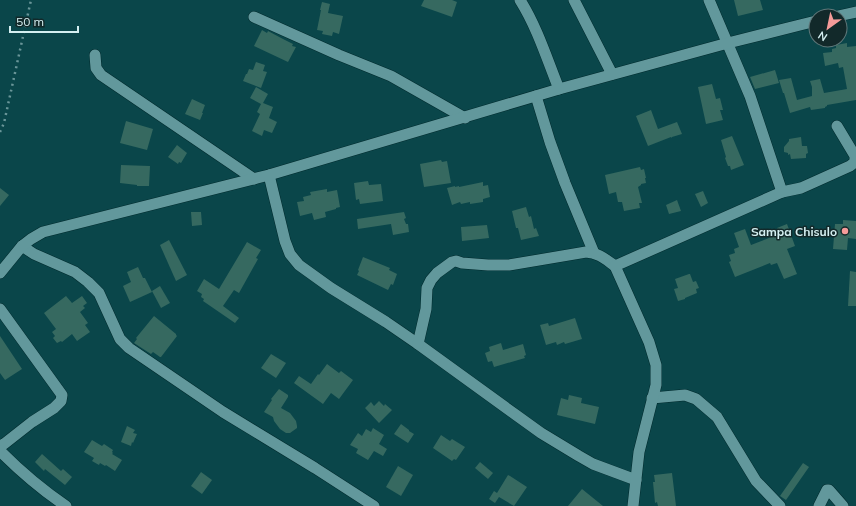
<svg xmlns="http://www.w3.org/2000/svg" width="856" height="506" font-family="Mulish,sans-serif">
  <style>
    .building { fill: #366960 }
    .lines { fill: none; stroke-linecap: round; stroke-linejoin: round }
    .minor-casing { stroke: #002b2e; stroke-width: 12 }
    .minor { stroke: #62989c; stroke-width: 11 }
    .rail { stroke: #6a9699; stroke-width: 2.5; stroke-dasharray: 2 4; stroke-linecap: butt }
    .poi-dot { fill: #f59b99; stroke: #12292a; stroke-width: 1.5 }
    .labels { text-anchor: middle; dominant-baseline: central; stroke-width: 3; stroke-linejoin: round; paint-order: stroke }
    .poi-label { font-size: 12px; font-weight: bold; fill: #d4eff1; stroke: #12292a; text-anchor: end }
  </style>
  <rect width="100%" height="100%" fill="#0a464a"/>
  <!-- building -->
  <g class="building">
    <polygon points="424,0 452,0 457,2 452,17 421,6"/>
    <polygon points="734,0 760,0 763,10 738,16"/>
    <polygon points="322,2 330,4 328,13 343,16 339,34 333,32 332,36 322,34 323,31 317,30 321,10 320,10"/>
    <polygon points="262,30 267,33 268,31 283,39 293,44 292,46 296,47 288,62 254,46"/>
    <polygon points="847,43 847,47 856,46 856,100 827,105 827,106 825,107 825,108 811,110 810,107 790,113 784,93 783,93 779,80 791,78 797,100 812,96 812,87 810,81 820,79 824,93 847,89 843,67 839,68 838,63 825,66 823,53 832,52 832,49 836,48 836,45"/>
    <polygon points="256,62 265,65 263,71 267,72 261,88 243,81 246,74 247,74 249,69 253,70"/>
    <polygon points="775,70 779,83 755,89 750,77"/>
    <polygon points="712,84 716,99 720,98 723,110 720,110 723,120 706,124 698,87"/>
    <polygon points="256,87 268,94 263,103 273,107 269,118 277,122 272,133 264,130 262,136 252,131 260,114 257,112 261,104 250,98"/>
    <polygon points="192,99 205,105 202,113 203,113 200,120 185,114"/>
    <polygon points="651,110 658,129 677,122 682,134 672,137 671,138 671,137 648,146 636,116"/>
    <polygon points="126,121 153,129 147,150 120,143"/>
    <polygon points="732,136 744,165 731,170 730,166 728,166 725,158 726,157 721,140"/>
    <polygon points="801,137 802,146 807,146 808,153 806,154 806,158 791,159 790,154 788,155 788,153 784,152 784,147 789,141 789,139"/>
    <polygon points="177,145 187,153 181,163 179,162 178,164 168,157"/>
    <polygon points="441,160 442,162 447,161 451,183 424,187 420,164"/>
    <polygon points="121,165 150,166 149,186 137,186 137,185 120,183"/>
    <polygon points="640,167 641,170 644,169 646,178 645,178 646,183 641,184 641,185 638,187 642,203 639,203 640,208 624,211 622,202 618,202 616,192 609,194 605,175"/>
    <polygon points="368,181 369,185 381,184 383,201 360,204 359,199 356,200 354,183"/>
    <polygon points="483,182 483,186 488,185 490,197 483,199 483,202 470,204 470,202 461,204 460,202 452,205 447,188 455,186 455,187 459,186 459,187"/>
    <polygon points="0,188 9,195 0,206"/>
    <polygon points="327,189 327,192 337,190 340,207 336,208 336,209 325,212 326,217 314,220 312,213 300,216 297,202 304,201 303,197 311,195 310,192"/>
    <polygon points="703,191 708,203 701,207 695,194"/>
    <polygon points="677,200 681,211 669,214 666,205"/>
    <polygon points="526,207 529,217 531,216 534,229 536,228 539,236 521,240 518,228 516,228 512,211"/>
    <polygon points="191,212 201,212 202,225 192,226"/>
    <polygon points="404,212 406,218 404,219 406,224 408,224 409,232 393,235 391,224 358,229 357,219"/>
    <polygon points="843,220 856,221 856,239 848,238 847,250 833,249 835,224 843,224"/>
    <polygon points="787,224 795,246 787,249 797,274 784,279 777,263 771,265 770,263 735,277 729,262 731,261 729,255 735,253 734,249 739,247 734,233 745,229 751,245 779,234 777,228"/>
    <polygon points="487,225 489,238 462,241 461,227"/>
    <polygon points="169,240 187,275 176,281 160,245"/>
    <polygon points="247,242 261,250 256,258 258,259 239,293 234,290 223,306 239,318 235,323 203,301 204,299 201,297 202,294 197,291 204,279 219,289"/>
    <polygon points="363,257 390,268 389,270 397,274 393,285 391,284 388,290 357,275 359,271 358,270"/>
    <polygon points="138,267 143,278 145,278 152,292 130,302 123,286 131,282 127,272"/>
    <polygon points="850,271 856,272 856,306 848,306"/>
    <polygon points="689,274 690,274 693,282 696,281 699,288 696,289 697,293 685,298 685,299 678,301 674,289 678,288 675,279"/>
    <polygon points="160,286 170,303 161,308 152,291"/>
    <polygon points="66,296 72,303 82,296 87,303 83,306 85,308 80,312 88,323 85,325 90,332 77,341 72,334 62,342 61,341 57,343 53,338 55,336 52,332 56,329 44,313"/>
    <polygon points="154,316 176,334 176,335 177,336 161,357 160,357 153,352 151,354 134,343 137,339 136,338"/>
    <polygon points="575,318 582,339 565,344 564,342 557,345 556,342 546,345 540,325 548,323 549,326"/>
    <polygon points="0,336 22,369 5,380 0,373"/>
    <polygon points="501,343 503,350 523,344 526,355 524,356 525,358 494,367 492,361 488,362 485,353 490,351 489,347"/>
    <polygon points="271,354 286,363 276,378 261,368"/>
    <polygon points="327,364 339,373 341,371 353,380 339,399 331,393 323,404 294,383 299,376 311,384 318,374 319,375"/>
    <polygon points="279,389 288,395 288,397 281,408 290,413 296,421 297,426 297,428 290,433 286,433 280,429 274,421 273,417 264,412 272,400 271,399"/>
    <polygon points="569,395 582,398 581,403 599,407 595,424 557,415 561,398 568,400"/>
    <polygon points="379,401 384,406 385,404 392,410 379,423 365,408 371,402 374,406"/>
    <polygon points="401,424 409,430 409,431 414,434 408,443 394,434"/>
    <polygon points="127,426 135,430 133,433 137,434 133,443 132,442 131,446 121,442"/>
    <polygon points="373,428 384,435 379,444 387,449 383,456 374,451 368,460 356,453 358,449 350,445 358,433 362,436 366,429 371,432"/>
    <polygon points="441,435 450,441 452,439 465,447 456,460 454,459 452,461 433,448"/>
    <polygon points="92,440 102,446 104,444 113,450 112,452 113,453 112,454 122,460 115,471 106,465 105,466 100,463 99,465 92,461 94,458 84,452"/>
    <polygon points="42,454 61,471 63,469 72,477 65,485 45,469 44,471 35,462"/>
    <polygon points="480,462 493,473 488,479 475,468"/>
    <polygon points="803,463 809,467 786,500 780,496"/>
    <polygon points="398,466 413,475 401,496 386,487"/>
    <polygon points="201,472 212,480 202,494 191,486"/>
    <polygon points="672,473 676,506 658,506 657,502 655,503 653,482 655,482 654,475"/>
    <polygon points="508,475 510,476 527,487 514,506 499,497 495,503 489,499 494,491 497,493"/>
    <polygon points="582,489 603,506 568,506"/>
  </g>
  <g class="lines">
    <defs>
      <g id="minor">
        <path d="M 520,0 C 537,27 547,59 559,89"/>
        <polyline points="574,0 612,74"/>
        <polyline points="709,0 750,96 782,192"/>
        <polyline points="838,16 856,12"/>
        <polyline points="254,17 339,55 391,76 465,118"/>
        <polyline points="95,55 96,68 101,75 254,179"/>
        <polyline points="536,96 550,142 565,183 594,253"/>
        <polyline points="269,175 285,241 290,254 299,265 331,288 386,322 418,344 516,415 541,433 579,456 593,464 636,480"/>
        <polyline points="22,246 34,254 75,272 88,282 99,293 120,339 129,348 223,412 315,468 374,506"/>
        <polyline points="0,273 22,246 31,239 43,232 269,175 559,89 728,43 816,21"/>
        <polyline points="0,309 62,395 61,401 54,408 32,422 4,444 0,446"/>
        <path d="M 418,344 L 426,309 L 427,288 L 431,280 L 437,273 L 452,262 L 456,261 L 462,263 L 488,265 L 509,265 L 586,252 C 599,253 605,259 615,266"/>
        <polyline points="652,398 685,395 696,399 717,417 756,481 780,506"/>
        <path d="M 0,451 C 20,471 42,490 66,506"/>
        <polyline points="633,506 639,452 656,385 656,365 649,342 615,266 782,192 801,188 810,184 850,166 855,162 855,156 837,126"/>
        <polyline points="819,506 827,490 829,490 843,506"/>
      </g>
    </defs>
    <!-- minor casing -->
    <use href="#minor" class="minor-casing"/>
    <!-- minor -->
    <use href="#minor" class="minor"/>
    <!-- rail -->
    <polyline class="rail" points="0,132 4,123 31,0"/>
  </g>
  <!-- markers -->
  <circle class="poi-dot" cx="845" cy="231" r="4"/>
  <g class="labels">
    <!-- poi labels -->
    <g class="poi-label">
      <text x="837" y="231">Sampa Chisulo</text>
    </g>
  </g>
  <!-- north arrow -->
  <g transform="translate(828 28) rotate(213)"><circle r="19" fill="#12292a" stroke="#60787a"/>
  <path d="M0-3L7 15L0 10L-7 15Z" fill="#f59b99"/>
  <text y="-6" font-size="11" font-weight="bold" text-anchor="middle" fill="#d4eff1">N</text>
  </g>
  <!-- scale -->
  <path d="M10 26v6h68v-6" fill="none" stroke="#d4eff1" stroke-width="2"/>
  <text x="16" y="26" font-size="12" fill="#d4eff1" stroke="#12292a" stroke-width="3" paint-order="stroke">50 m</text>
</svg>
